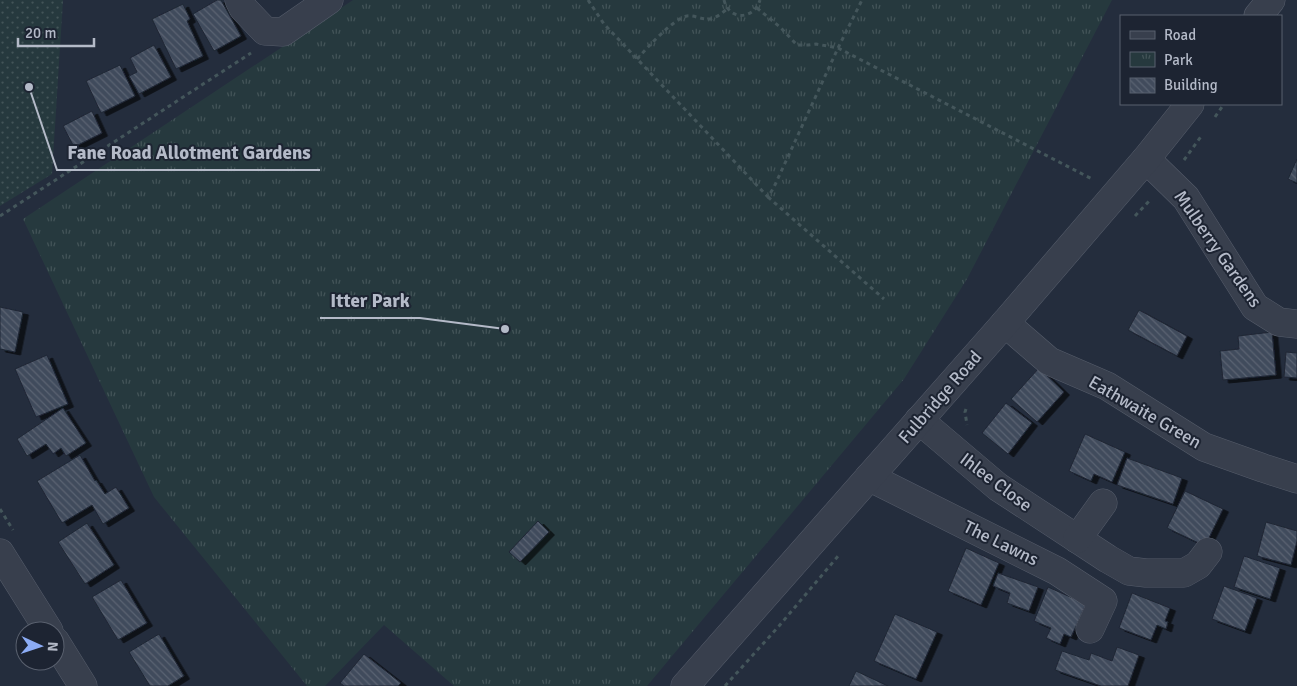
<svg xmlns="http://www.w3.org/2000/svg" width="1297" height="686" font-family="Signika,sans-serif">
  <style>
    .park { fill: url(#park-tufts) }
    .garden { fill: url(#garden-dots) }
    .building { fill: url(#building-back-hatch); stroke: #1f2634; filter: url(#shadow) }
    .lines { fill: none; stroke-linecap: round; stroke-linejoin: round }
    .minor-casing { stroke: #565d6b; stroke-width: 29 }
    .path { stroke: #44565b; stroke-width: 3; stroke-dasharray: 4 4; stroke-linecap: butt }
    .minor { stroke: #383f4d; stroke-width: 28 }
    .labels { text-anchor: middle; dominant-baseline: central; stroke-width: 4; stroke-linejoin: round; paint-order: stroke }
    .street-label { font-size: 18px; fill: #b4bac8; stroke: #1d2432 }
    .leader { fill: none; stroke: #b4bac8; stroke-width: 2 }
    .callout-dot { fill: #b4bac8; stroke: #1d2432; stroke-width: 2 }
    .callout-label { font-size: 19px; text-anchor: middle; font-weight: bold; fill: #b4bac8; stroke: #1d2432; stroke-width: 4; stroke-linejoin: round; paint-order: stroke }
  </style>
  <defs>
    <pattern id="park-tufts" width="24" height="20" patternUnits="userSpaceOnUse" patternTransform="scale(1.25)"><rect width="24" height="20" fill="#26393e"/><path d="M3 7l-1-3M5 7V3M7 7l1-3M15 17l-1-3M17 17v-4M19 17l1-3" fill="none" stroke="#435458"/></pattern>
    <pattern id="garden-dots" width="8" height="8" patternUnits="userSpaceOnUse" patternTransform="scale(1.25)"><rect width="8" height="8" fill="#26393e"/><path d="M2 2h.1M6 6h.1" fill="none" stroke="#435458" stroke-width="1.8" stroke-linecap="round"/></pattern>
    <pattern id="building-back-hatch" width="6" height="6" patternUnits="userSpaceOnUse" patternTransform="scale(1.25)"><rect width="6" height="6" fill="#414b5c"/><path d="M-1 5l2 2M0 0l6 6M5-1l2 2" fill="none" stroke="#5a6372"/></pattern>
    <filter id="shadow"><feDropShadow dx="5.5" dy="3" stdDeviation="0" flood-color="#0009"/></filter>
  </defs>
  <rect width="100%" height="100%" fill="#242d3d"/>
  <!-- park -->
  <polygon class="park" points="353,0 1112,0 967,279 904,379 647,686 454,686 384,625 325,686 307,686 154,497 23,219"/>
  <!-- garden -->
  <polygon class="garden" points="0,0 63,0 52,174 0,206"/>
  <!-- building -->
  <g class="building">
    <polygon points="217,0 221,0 241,36 214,51 193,14"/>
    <polygon points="183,4 190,19 187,21 203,56 176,69 152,19"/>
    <polygon points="154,45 171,77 139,94 129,76 137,72 130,58"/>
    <polygon points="120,65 135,96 101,113 86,81"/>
    <polygon points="92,111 102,133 74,147 63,126"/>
    <polygon points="1297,159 1297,183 1288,179"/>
    <polygon points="0,307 23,312 15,352 0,349"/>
    <polygon points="1139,310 1187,336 1177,356 1128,330"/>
    <polygon points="1272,332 1276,375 1223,380 1220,351 1239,349 1238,336"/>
    <polygon points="1286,352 1297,353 1297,378 1284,377"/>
    <polygon points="47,355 68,404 36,417 15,369"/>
    <polygon points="1039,368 1064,392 1037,422 1011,399"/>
    <polygon points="1006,403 1032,423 1008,454 982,433"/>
    <polygon points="63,408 86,443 66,456 61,448 53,454 46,444 27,456 17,439"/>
    <polygon points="1085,434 1125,452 1112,482 1094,474 1091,481 1069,471"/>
    <polygon points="80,455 95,481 96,480 105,494 116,487 129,508 103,524 92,505 62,523 37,481"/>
    <polygon points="1127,458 1182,478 1173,504 1117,485"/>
    <polygon points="1185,491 1223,509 1205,546 1167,528"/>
    <polygon points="538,521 549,532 520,562 509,552"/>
    <polygon points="1266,522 1297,531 1297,541 1291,565 1257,556"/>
    <polygon points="87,523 114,565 85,584 58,542"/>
    <polygon points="966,548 999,563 981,605 948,591"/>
    <polygon points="1244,556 1280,568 1270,599 1234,587"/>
    <polygon points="998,573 1038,587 1029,611 1007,603 1010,593 993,586"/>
    <polygon points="121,580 147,623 118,640 92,597"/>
    <polygon points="1224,586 1257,598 1245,631 1212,619"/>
    <polygon points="1048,587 1086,604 1071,637 1064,634 1060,644 1046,638 1051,628 1034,621"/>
    <polygon points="1132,593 1170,608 1165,621 1168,622 1166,629 1157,625 1151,640 1119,628"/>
    <polygon points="895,614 937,632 916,679 874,661"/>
    <polygon points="159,634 184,676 168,686 150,686 129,652"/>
    <polygon points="1117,647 1139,655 1128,686 1101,686 1055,670 1062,651 1089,660 1091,653 1112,661"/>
    <polygon points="364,654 401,683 398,686 344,686 340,683"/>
    <polygon points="856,671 888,686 849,686"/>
  </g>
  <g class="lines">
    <defs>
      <g id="minor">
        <polyline points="239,0 243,8 265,31 283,32 329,0"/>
        <polyline points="1258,16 1271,0"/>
        <polyline points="1146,159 1186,198 1255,307 1279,322 1297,324"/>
        <polyline points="1005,323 1049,361 1107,386 1204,447 1263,468 1297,479"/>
        <polyline points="919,420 998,487 1108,559 1129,571 1146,573 1184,573 1198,565 1208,552"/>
        <polyline points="869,477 1057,571 1103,601 1090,629"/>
        <polyline points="1077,539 1103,503"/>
        <polyline points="0,553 49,631"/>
        <polyline points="55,641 83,686"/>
        <polyline points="685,686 1005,323 1146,159 1190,104"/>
      </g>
    </defs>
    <!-- minor casing -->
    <use href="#minor" class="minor-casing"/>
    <!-- path -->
    <g class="path">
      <polyline points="588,0 604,24 768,197 774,187 838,48 862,0"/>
      <path d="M 724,0 C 729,21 754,20 760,0"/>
      <polyline points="757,8 780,27 797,45 808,45 816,44 838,48 1094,180"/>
      <path d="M 637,59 C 647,48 674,18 687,16 C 694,15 700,19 707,19 C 714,20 722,13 727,9"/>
      <polyline points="1215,117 1224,104"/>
      <polyline points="1184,160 1202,135"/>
      <polyline points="768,197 884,299"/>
      <polyline points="0,216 251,53"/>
      <polyline points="1135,216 1151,199"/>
      <polyline points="966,409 965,412 967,425"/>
      <polyline points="0,509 13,530"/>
      <polyline points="725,686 779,626 839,555"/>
    </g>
    <!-- minor -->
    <use href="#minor" class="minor"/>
  </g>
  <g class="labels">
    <!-- street labels -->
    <g class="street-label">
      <text transform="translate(1218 249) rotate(55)">Mulberry Gardens</text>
      <text transform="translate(940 397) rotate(-49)">Fulbridge Road</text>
      <text transform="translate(1145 412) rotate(30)">Eathwaite Green</text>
      <text transform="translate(996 482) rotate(37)">Ihlee Close</text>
      <text transform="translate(1001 543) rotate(26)">The Lawns</text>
    </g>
  </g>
  <!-- callouts -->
  <path class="leader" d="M29 87L57 170H320M505 329L420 318H320"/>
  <g class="callout-dot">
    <circle cx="29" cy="87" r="5"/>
    <circle cx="505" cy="329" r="5"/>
  </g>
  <g class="callout-label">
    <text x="189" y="159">Fane Road Allotment Gardens</text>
    <text x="370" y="307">Itter Park</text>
  </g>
  <!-- legend -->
  <rect x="1120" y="15" width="162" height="90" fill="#1d2432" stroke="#59606e"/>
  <rect x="1130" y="31" width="25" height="8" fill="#383f4d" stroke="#59606e"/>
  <text x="1164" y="40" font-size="15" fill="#b4bac8">Road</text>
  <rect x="1130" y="52" width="25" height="15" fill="url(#park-tufts)" stroke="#59606e"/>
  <text x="1164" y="65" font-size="15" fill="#b4bac8">Park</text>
  <rect x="1130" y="78" width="25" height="15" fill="url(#building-back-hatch)" stroke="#59606e"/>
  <text x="1164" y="90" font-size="15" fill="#b4bac8">Building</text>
  <!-- north arrow -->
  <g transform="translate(40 646) rotate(93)"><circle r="24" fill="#1d2432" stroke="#59606e"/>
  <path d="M0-4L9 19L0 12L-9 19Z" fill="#8cacf5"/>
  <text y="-8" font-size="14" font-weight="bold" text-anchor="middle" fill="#b4bac8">N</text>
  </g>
  <!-- scale -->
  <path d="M18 38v8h76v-8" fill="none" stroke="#b4bac8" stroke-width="2.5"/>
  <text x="25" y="38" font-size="15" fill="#b4bac8" stroke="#1d2432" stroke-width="4" paint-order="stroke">20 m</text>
</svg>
